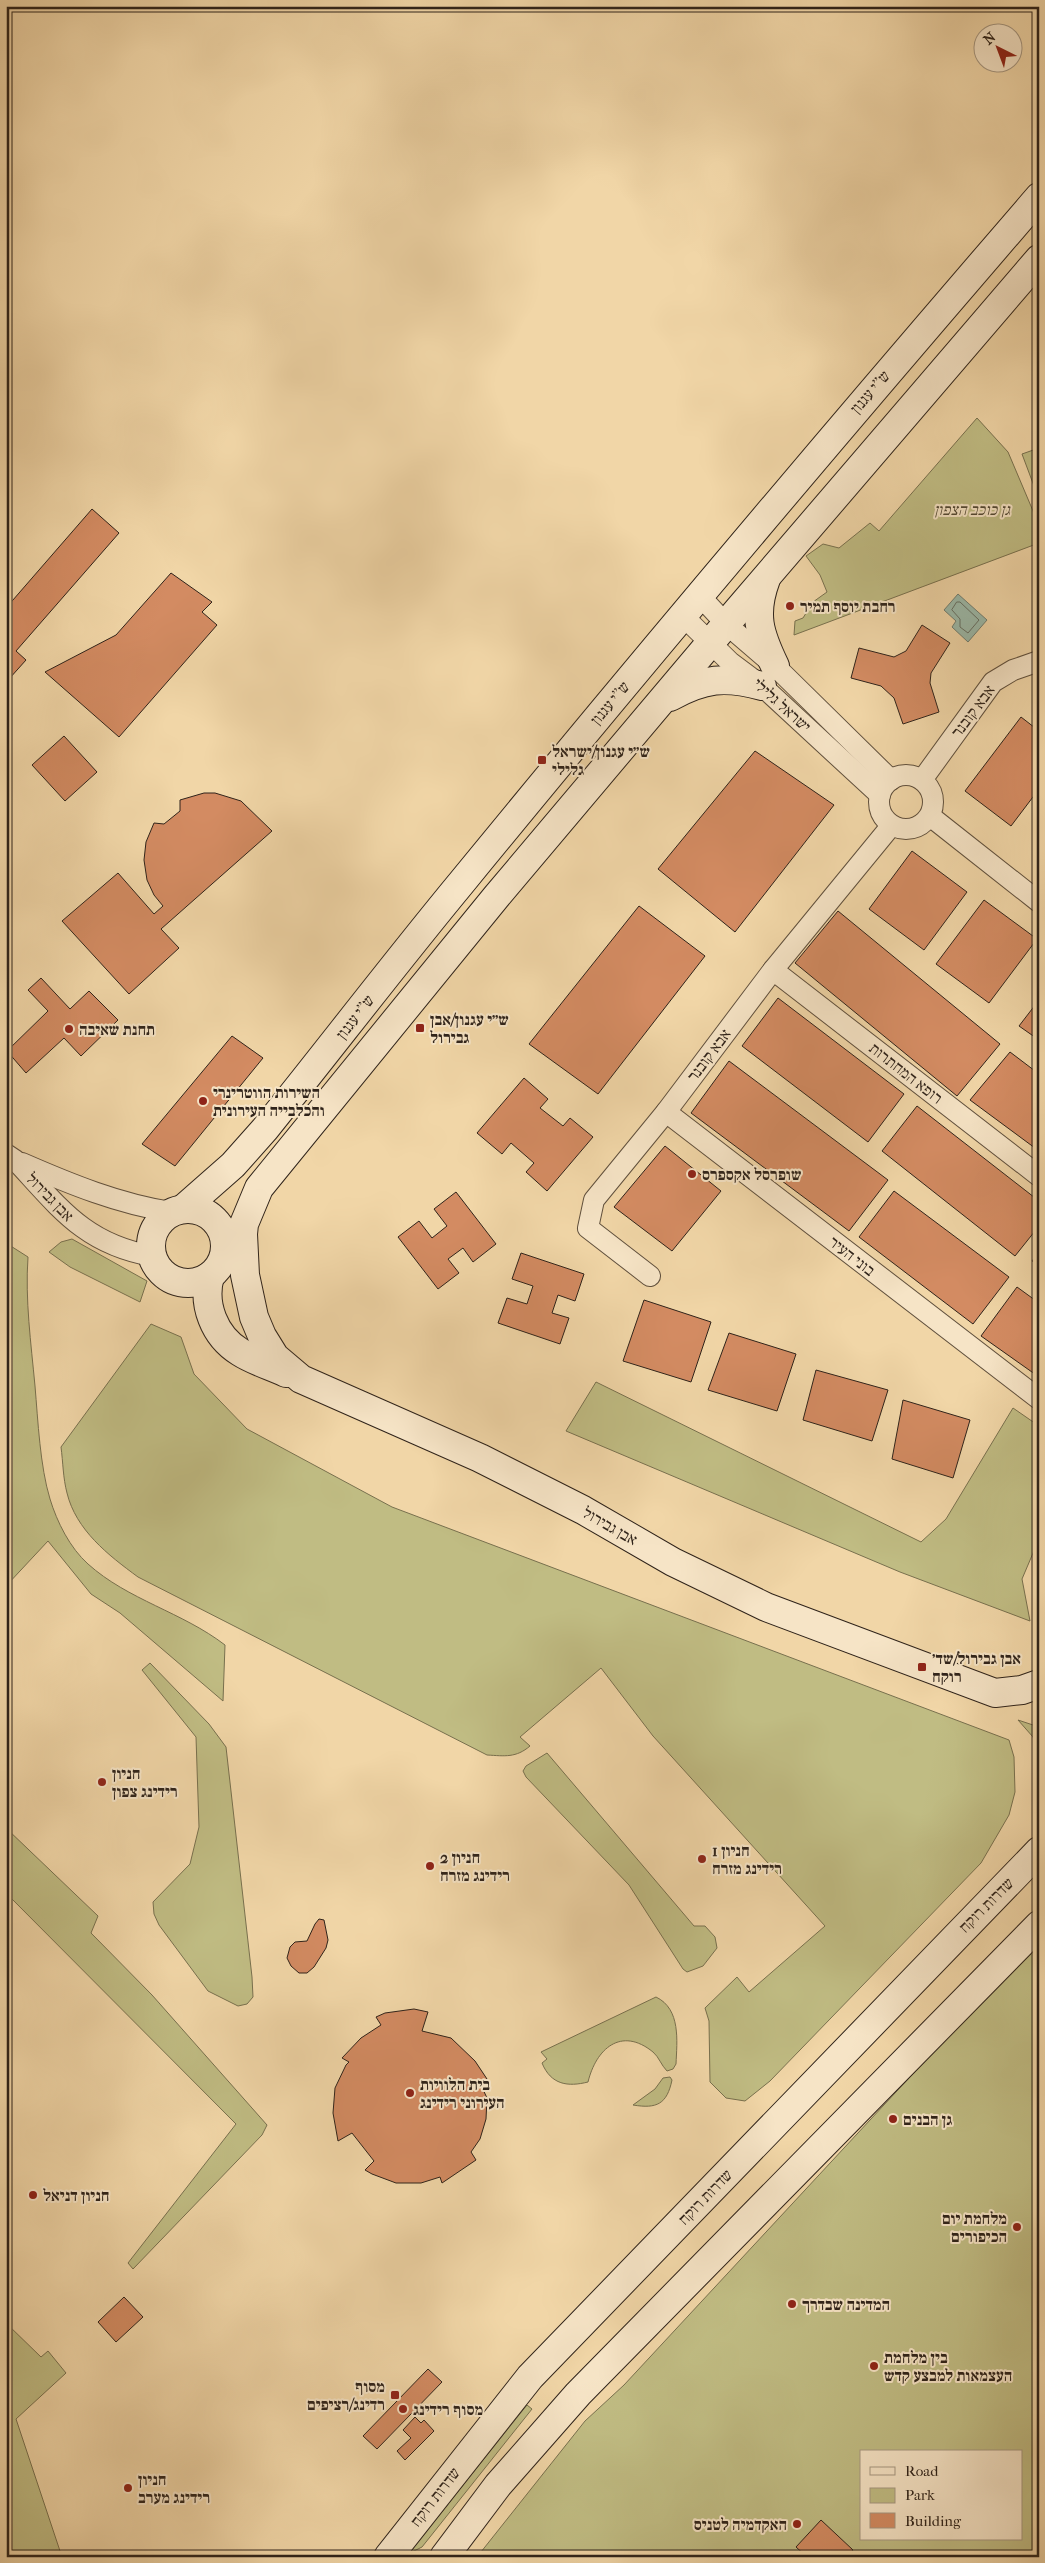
<svg xmlns="http://www.w3.org/2000/svg" width="1045" height="2563" font-family="'IM FELL French Canon','Frank Ruhl Libre',serif">
  <style>
    .green { fill: #c0bc83; stroke: #78704e; fill-rule: evenodd }
    .water { fill: #9bb9a9; stroke: #707d70 }
    .lines { fill: none; stroke-linecap: round; stroke-linejoin: round }
    .shore { stroke: #656e62; stroke-width: 1 }
    .building { fill: #d38b62; stroke: #2f231a }
    .minor-casing { stroke: #60503d; stroke-width: 22 }
    .secondary-casing { stroke: #2f231a; stroke-width: 30 }
    .minor { stroke: #f6e4c6; stroke-width: 20 }
    .secondary { stroke: #f6e4c6; stroke-width: 28 }
    .poi-dot { fill: #8f2418; stroke: #f6e4c6; stroke-width: 2 }
    .labels { text-anchor: middle; dominant-baseline: central; stroke-width: 4; stroke-linejoin: round; paint-order: stroke }
    .street-label { font-size: 16px; fill: #2f231a; stroke: #f6e4c6 }
    .park-label { font-size: 16px; font-style: italic; fill: #534934; stroke: #f6e4c6 }
    .poi-label { font-size: 16px; font-weight: bold; fill: #2f231a; stroke: #f6e4c6; text-anchor: start }
  </style>
  <rect width="100%" height="100%" fill="#f1d6a7"/>
  <filter id="stains"><feTurbulence type="fractalNoise" baseFrequency=".004" numOctaves="4"/><feColorMatrix values="0 0 0 0 .2 0 0 0 0 .09 0 0 0 0 .02 0 0 0 .5 -.17"/></filter>
  <radialGradient id="worn" r=".72"><stop offset=".6" stop-color="#630" stop-opacity="0"/><stop offset="1" stop-color="#630" stop-opacity=".3"/></radialGradient>
  <!-- green -->
  <g class="green">
    <polygon points="977,418 1008,452 1039,525 1039,543 794,635 795,621 803,618 813,602 827,592 820,575 806,556 823,544 839,548 870,523 879,531"/>
    <polygon points="1039,448 1039,494 1037,494 1022,454"/>
    <polygon points="72,1239 147,1281 140,1302 70,1267 49,1252 61,1242"/>
    <path d="M 6,1243 L 28,1257 C 25,1300 31,1343 35,1386 C 38,1421 40,1466 50,1499 C 57,1522 70,1548 88,1564 C 128,1600 182,1612 225,1645 L 223,1701 L 120,1613 L 91,1594 L 48,1541 L 6,1586 Z"/>
    <path d="M 151,1324 L 181,1337 L 194,1374 L 247,1429 L 392,1507 L 1009,1740 L 1014,1757 L 1015,1792 L 1009,1815 L 981,1863 L 770,2081 L 745,2101 L 726,2098 L 710,2082 L 709,2021 L 705,2008 L 737,1977 L 749,1992 L 825,1926 L 653,1736 L 601,1668 L 520,1737 L 530,1746 C 516,1758 505,1756 487,1755 L 138,1577 C 108,1555 76,1530 67,1493 C 63,1478 63,1462 61,1447 Z"/>
    <polygon points="596,1382 921,1542 946,1519 1013,1408 1039,1426 1039,1539 1022,1579 1030,1621 900,1572 566,1431"/>
    <polygon points="150,1663 209,1724 226,1747 252,1977 253,1997 247,2004 238,2006 208,1991 159,1925 154,1914 153,1902 190,1864 199,1827 196,1737 142,1670"/>
    <polygon points="1018,1720 1039,1727 1039,1751 1033,1737"/>
    <polygon points="547,1753 694,1926 705,1926 715,1937 717,1948 703,1966 687,1972 683,1969 629,1885 526,1777 523,1771 526,1766"/>
    <polygon points="6,1828 98,1916 91,1933 152,1995 267,2125 262,2135 133,2269 128,2263 236,2124 6,1893"/>
    <path d="M 1039,1938 L 1039,2557 L 477,2557 L 585,2421 L 624,2385 ZM 861,2452 L 1021,2452 L 1021,2539 L 861,2539 Z"/>
    <path d="M 656,1997 C 681,2009 677,2041 676,2064 L 673,2069 L 667,2071 C 661,2065 659,2057 653,2052 C 621,2026 596,2049 588,2082 C 568,2087 551,2085 542,2063 L 547,2059 L 541,2052 Z"/>
    <path d="M 670,2077 L 672,2080 C 667,2104 657,2109 633,2105 L 655,2089 L 663,2078 Z"/>
    <polygon points="6,2323 41,2357 48,2351 66,2373 16,2419 62,2557 6,2557"/>
    <polygon points="527,2405 532,2409 422,2547 408,2554"/>
  </g>
  <!-- water -->
  <polygon class="water" points="958,594 987,620 968,642 952,627 956,621 944,610"/>
  <g class="lines">
    <!-- shore -->
    <polygon class="shore" points="957,602 960,602 979,620 968,633 960,627 960,619 952,610"/>
  </g>
  <!-- building -->
  <g class="building">
    <polygon points="92,509 119,533 16,651 26,660 9,679 6,676 6,608"/>
    <polygon points="171,573 212,602 202,612 217,625 119,737 45,672 116,635"/>
    <polygon points="922,625 950,643 931,673 930,683 939,712 903,724 894,698 881,686 851,678 859,648 894,657 906,651"/>
    <polygon points="1021,717 1039,731 1039,789 1011,826 965,791"/>
    <polygon points="64,736 97,772 65,801 32,765"/>
    <polygon points="755,751 834,805 735,932 658,869"/>
    <polygon points="204,793 215,793 241,801 272,831 161,929 179,948 129,994 62,921 118,873 154,914 163,906 154,895 147,880 144,860 146,842 154,823 164,824 180,811 180,800"/>
    <polygon points="912,851 967,892 924,950 869,909"/>
    <polygon points="984,900 1037,939 989,1003 936,964"/>
    <polygon points="639,906 705,956 598,1094 529,1044"/>
    <polygon points="838,911 1000,1044 957,1096 795,963"/>
    <polygon points="41,978 70,1009 89,991 118,1020 81,1056 64,1038 26,1073 7,1051 48,1011 28,990"/>
    <polygon points="778,998 904,1094 868,1142 742,1046"/>
    <polygon points="1039,1000 1039,1040 1019,1026"/>
    <polygon points="232,1036 263,1058 175,1166 142,1144"/>
    <polygon points="1010,1052 1039,1074 1039,1151 970,1100"/>
    <polygon points="729,1061 888,1180 849,1231 691,1113"/>
    <polygon points="524,1078 548,1099 540,1108 563,1126 570,1118 593,1137 547,1191 526,1172 534,1163 511,1143 502,1154 477,1133"/>
    <polygon points="917,1106 1039,1201 1039,1226 1015,1256 882,1151"/>
    <polygon points="665,1146 721,1191 672,1251 614,1207"/>
    <polygon points="894,1191 1009,1277 973,1324 859,1237"/>
    <polygon points="456,1192 496,1244 473,1262 463,1248 448,1259 459,1273 438,1289 398,1237 419,1221 432,1238 447,1226 434,1209"/>
    <polygon points="1039,1252 1039,1266 1032,1261"/>
    <polygon points="521,1253 584,1274 575,1301 558,1295 552,1313 569,1318 560,1344 498,1323 507,1298 527,1304 533,1286 512,1279"/>
    <polygon points="1017,1287 1039,1303 1039,1377 981,1336"/>
    <polygon points="644,1300 711,1322 691,1382 623,1361"/>
    <polygon points="729,1333 796,1354 777,1411 708,1390"/>
    <polygon points="816,1370 888,1390 872,1441 803,1420"/>
    <polygon points="903,1400 970,1420 953,1478 892,1459"/>
    <polygon points="319,1919 324,1920 328,1940 326,1948 314,1967 307,1973 299,1973 291,1966 287,1958 290,1947 295,1942 307,1941 315,1924"/>
    <polygon points="414,2009 428,2012 422,2031 451,2038 475,2061 487,2079 480,2083 487,2098 486,2119 480,2139 471,2152 476,2160 442,2183 440,2177 421,2183 396,2183 372,2174 365,2170 374,2161 352,2133 338,2141 333,2113 335,2088 346,2065 349,2062 342,2058 361,2038 381,2025 376,2017 385,2013"/>
    <polygon points="124,2297 143,2317 116,2342 98,2322"/>
    <polygon points="428,2369 442,2382 377,2449 363,2436"/>
    <polygon points="415,2417 421,2423 424,2420 434,2431 405,2460 397,2451 411,2438 403,2430"/>
    <polygon points="821,2520 853,2550 847,2557 807,2557 796,2547"/>
  </g>
  <g class="lines">
    <defs>
      <g id="minor">
        <polyline points="700,596 726,624 775,666 891,780"/>
        <polyline points="683,616 730,662 762,686 880,795"/>
        <circle cx="906" cy="802" r="27"/>
        <polyline points="922,780 993,682 1013,670 1039,661"/>
        <polyline points="930,816 1039,902"/>
        <polyline points="773,970 1039,1176"/>
        <polyline points="666,1112 1039,1399"/>
        <path d="M 6,1154 L 15,1160 C 59,1207 84,1244 152,1256"/>
        <path d="M 22,1163 C 70,1184 119,1204 171,1212"/>
        <polyline points="650,1276 588,1228 594,1200 666,1112 773,970 891,826"/>
      </g>
      <g id="secondary">
        <polyline points="1039,259 738,610 496,897 259,1188 244,1224 243,1234 245,1275 254,1317 262,1336 275,1357 301,1379 480,1458 583,1510 673,1562 766,1607 995,1693 1022,1690 1039,1684"/>
        <path d="M 766,579 C 753,614 759,633 775,666"/>
        <path d="M 670,697 C 704,678 725,676 762,686"/>
        <circle cx="188" cy="1246" r="37"/>
        <path d="M 183,1209 L 233,1165 L 265,1129 C 331,1047 395,963 462,882 C 651,651 844,423 1039,197"/>
        <path d="M 210,1276 C 202,1304 214,1336 240,1352 C 254,1361 271,1366 286,1373"/>
        <polyline points="388,2557 530,2377 1039,1851"/>
        <polyline points="444,2557 498,2485 578,2394 1039,1925"/>
      </g>
    </defs>
    <!-- minor casing -->
    <use href="#minor" class="minor-casing"/>
    <!-- secondary casing -->
    <use href="#secondary" class="secondary-casing"/>
    <!-- minor -->
    <use href="#minor" class="minor"/>
    <!-- secondary -->
    <use href="#secondary" class="secondary"/>
  </g>
  <!-- markers -->
  <g class="poi-dot">
    <circle cx="790" cy="606" r="5"/>
    <rect x="537" y="755" width="10" height="10" rx="2.5"/>
    <rect x="415" y="1023" width="10" height="10" rx="2.5"/>
    <circle cx="69" cy="1029" r="5"/>
    <circle cx="203" cy="1101" r="5"/>
    <circle cx="692" cy="1174" r="5"/>
    <rect x="917" y="1662" width="10" height="10" rx="2.5"/>
    <circle cx="102" cy="1782" r="5"/>
    <circle cx="702" cy="1859" r="5"/>
    <circle cx="430" cy="1866" r="5"/>
    <circle cx="410" cy="2093" r="5"/>
    <circle cx="893" cy="2119" r="5"/>
    <circle cx="33" cy="2195" r="5"/>
    <circle cx="1017" cy="2227" r="5"/>
    <circle cx="792" cy="2304" r="5"/>
    <circle cx="874" cy="2366" r="5"/>
    <rect x="390" y="2390" width="10" height="10" rx="2.5"/>
    <circle cx="403" cy="2409" r="5"/>
    <circle cx="128" cy="2488" r="5"/>
    <circle cx="797" cy="2524" r="5"/>
  </g>
  <g class="labels">
    <!-- street labels -->
    <g class="street-label">
      <text transform="translate(870 392) rotate(-49)">ש''י עגנון</text>
      <text transform="translate(610 703) rotate(-50)">ש''י עגנון</text>
      <text transform="translate(782 705) rotate(42)">ישראל גלילי</text>
      <text transform="translate(973 711) rotate(-53)">אבא קובנר</text>
      <text transform="translate(355 1017) rotate(-52)">ש''י עגנון</text>
      <text transform="translate(709 1055) rotate(-53)">אבא קובנר</text>
      <text transform="translate(906 1073) rotate(38)">רופא המחתרות</text>
      <text transform="translate(50 1197) rotate(46)">אבן גבירול</text>
      <text transform="translate(852 1256) rotate(38)">בוני העיר</text>
      <text transform="translate(610 1526) rotate(30)">אבן גבירול</text>
      <text transform="translate(986 1905) rotate(-45)">שדרות רוקח</text>
      <text transform="translate(705 2197) rotate(-46)">שדרות רוקח</text>
      <text transform="translate(435 2497) rotate(-52)">שדרות רוקח</text>
    </g>
    <!-- park labels -->
    <g class="park-label">
      <text x="972" y="509">גן כוכב הצפון</text>
    </g>
    <!-- poi labels -->
    <g class="poi-label">
      <text x="800" y="606">רחבת יוסף תמיר</text>
      <text x="552" y="751">ש״י עגנון/ישראל<tspan x="552" dy="18">גלילי</tspan></text>
      <text x="430" y="1019">ש״י עגנון/אבן<tspan x="430" dy="18">גבירול</tspan></text>
      <text x="79" y="1029">תחנת שאיבה</text>
      <text x="213" y="1092">השירות הווטרינרי<tspan x="213" dy="18">והכלבייה העירונית</tspan></text>
      <text x="702" y="1174">שופרסל אקספרס</text>
      <text x="932" y="1658">אבן גבירול/שד׳<tspan x="932" dy="18">רוקח</tspan></text>
      <text x="112" y="1773">חניון<tspan x="112" dy="18">רידינג צפון</tspan></text>
      <text x="712" y="1850">1 חניון<tspan x="712" dy="18">רידינג מזרח</tspan></text>
      <text x="440" y="1857">2 חניון<tspan x="440" dy="18">רידינג מזרח</tspan></text>
      <text x="420" y="2084">בית הלוויות<tspan x="420" dy="18">העירוני רידינג</tspan></text>
      <text x="903" y="2119">גן הבנים</text>
      <text x="43" y="2195">חניון דניאל</text>
      <text x="1007" y="2218" text-anchor="end">מלחמת יום<tspan x="1007" dy="18">הכיפורים</tspan></text>
      <text x="802" y="2304">המדינה שבדרך</text>
      <text x="884" y="2357">בין מלחמת<tspan x="884" dy="18">העצמאות למבצע קדש</tspan></text>
      <text x="385" y="2386" text-anchor="end">מסוף<tspan x="385" dy="18">רדינג/רציפים</tspan></text>
      <text x="413" y="2409">מסוף רידינג</text>
      <text x="138" y="2479">חניון<tspan x="138" dy="18">רידינג מערב</tspan></text>
      <text x="787" y="2524" text-anchor="end">האקדמיה לטניס</text>
    </g>
  </g>
  <!-- margin -->
  <rect width="1045" height="2563" fill="none" stroke="#f1d6a7" stroke-width="25"/>
  <rect x="8" y="8" width="1030" height="2548" fill="none" stroke="#2f231a" stroke-width="2.5"/>
  <rect x="12" y="12" width="1020" height="2538" fill="none" stroke="#2f231a"/>
  <!-- legend -->
  <rect x="860" y="2450" width="162" height="90" fill="#f6e4c6" stroke="#a69781"/>
  <rect x="870" y="2467" width="25" height="8" fill="#f6e4c6" stroke="#a69781"/>
  <text x="905" y="2476" font-size="15" fill="#2f231a">Road</text>
  <rect x="870" y="2488" width="25" height="15" fill="#c0bc83" stroke="#a69781"/>
  <text x="905" y="2500" font-size="15" fill="#2f231a">Park</text>
  <rect x="870" y="2513" width="25" height="15" fill="#d38b62" stroke="#a69781"/>
  <text x="905" y="2526" font-size="15" fill="#2f231a">Building</text>
  <!-- north arrow -->
  <g transform="translate(998 48) rotate(318)"><circle r="24" fill="#f6e4c6" stroke="#a69781"/>
  <path d="M0-4L9 19L0 12L-9 19Z" fill="#8f2418"/>
  <text y="-8" font-size="14" font-weight="bold" text-anchor="middle" fill="#2f231a">N</text>
  </g>
  <rect width="100%" height="100%" filter="url(#stains)"/>
  <rect width="100%" height="100%" fill="url(#worn)"/>
</svg>
